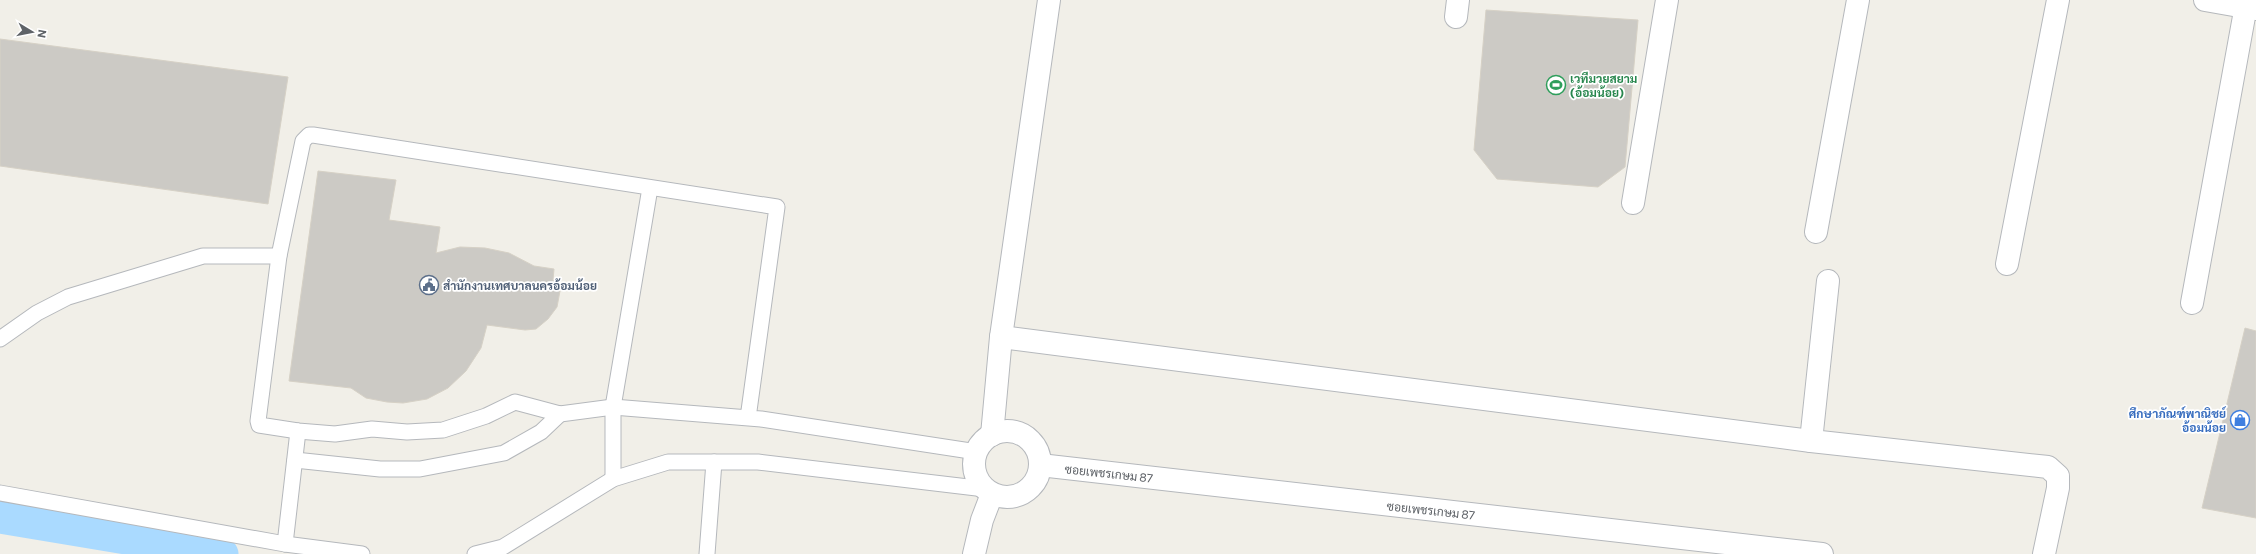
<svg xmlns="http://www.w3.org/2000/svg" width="2256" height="554" font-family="Commissioner,Sarabun,sans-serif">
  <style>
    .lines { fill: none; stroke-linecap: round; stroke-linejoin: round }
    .canal { stroke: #aadaff; stroke-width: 33 }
    .building { fill: #cccac5; stroke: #d6d1c6 }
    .lane-casing { stroke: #b5b8bc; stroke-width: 17 }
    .street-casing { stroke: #b5b8bc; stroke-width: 24 }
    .lane { stroke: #fff; stroke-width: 15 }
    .street { stroke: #fff; stroke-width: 22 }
    .labels { text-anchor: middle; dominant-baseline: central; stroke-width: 3.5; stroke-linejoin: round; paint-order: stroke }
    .leisure-label { font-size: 12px; font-weight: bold; fill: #27864d; stroke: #fff; text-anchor: start }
    .service-label { font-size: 12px; font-weight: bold; fill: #4e5e75; stroke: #fff; text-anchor: start }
    .shop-label { font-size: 12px; font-weight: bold; fill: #366cbe; stroke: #fff; text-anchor: end }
    .street-label { font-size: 12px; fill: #5f6368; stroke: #fff }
  </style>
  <rect width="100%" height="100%" fill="#f1efe8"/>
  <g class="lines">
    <!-- canal -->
    <polyline class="canal" points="0,517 222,554"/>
  </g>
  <!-- building -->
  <g class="building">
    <polygon points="1486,10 1638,20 1625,167 1598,187 1497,179 1474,150"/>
    <polygon points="0,39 288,77 268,204 0,166"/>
    <polygon points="318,171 396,180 389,220 440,227 436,253 460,247 485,248 509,253 534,266 554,269 553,280 560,291 557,307 548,319 536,329 525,330 487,325 481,348 466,371 448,388 427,399 403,403 387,402 366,398 351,388 289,381"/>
    <polygon points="2245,328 2256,331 2256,518 2202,508"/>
  </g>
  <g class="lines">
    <defs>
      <g id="lane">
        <polyline points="0,339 37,313 68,297 203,256 279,256"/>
        <polyline points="748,418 777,207 313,135 309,135 303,141 279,256 258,421 259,425 298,431 335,434 372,429 407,432 443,430 486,416 515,402 560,414 613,407 761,419 977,452"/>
        <polyline points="295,460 380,469 420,469 504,453 541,432 560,414"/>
        <polyline points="613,479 613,407 650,188"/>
        <polyline points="0,493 285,544 362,554"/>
        <polyline points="285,544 298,431"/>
        <polyline points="475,554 503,547 613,479 668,462 758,462 985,489"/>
        <polyline points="707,554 714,462"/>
      </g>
      <g id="street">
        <polyline points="2205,0 2256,9"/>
        <polyline points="1456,17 1458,0"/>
        <polyline points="1633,203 1667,0"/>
        <polyline points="1816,232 1858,0"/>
        <polyline points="2007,264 2058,0"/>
        <polyline points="2192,303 2247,0"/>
        <polyline points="1001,337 1811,441 2048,467 2058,476 2058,488 2044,554"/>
        <circle cx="1007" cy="464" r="33"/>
        <polyline points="992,435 1001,337 1049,0"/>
        <polyline points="1811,441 1828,281"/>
        <polyline points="1040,465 1822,554"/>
        <polyline points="974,554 982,520 992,494"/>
      </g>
    </defs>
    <!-- lane casing -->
    <use href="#lane" class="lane-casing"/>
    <!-- street casing -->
    <use href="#street" class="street-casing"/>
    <!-- lane -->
    <use href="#lane" class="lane"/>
    <!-- street -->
    <use href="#street" class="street"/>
  </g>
  <!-- icons -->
  <defs>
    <symbol id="stadium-ring" viewBox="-11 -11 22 22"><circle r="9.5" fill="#fff" stroke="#2e9e5b" stroke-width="1.5"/><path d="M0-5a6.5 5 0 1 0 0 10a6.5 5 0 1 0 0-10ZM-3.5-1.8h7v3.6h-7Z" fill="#2e9e5b"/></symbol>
    <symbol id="civic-ring" viewBox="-11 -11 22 22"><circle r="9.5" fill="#fff" stroke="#5c6f8a" stroke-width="1.5"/><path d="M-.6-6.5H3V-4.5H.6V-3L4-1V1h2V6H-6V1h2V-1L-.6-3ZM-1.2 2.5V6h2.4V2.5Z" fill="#5c6f8a"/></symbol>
    <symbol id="shop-ring" viewBox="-11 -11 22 22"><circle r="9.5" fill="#fff" stroke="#3f7fe0" stroke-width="1.5"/><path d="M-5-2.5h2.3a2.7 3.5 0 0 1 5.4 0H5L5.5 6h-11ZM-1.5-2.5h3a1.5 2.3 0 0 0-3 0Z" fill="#3f7fe0"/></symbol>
  </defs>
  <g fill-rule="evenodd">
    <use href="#stadium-ring" x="1545" y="74" width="22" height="22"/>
    <use href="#civic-ring" x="418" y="274" width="22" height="22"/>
    <use href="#shop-ring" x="2229" y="409" width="22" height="22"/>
  </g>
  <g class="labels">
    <!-- leisure labels -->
    <g class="leisure-label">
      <text x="1570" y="78">เวทีมวยสยาม<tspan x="1570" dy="14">(อ้อมน้อย)</tspan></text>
    </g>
    <!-- service labels -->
    <g class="service-label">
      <text x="443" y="285">สำนักงานเทศบาลนครอ้อมน้อย</text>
    </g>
    <!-- shop labels -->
    <g class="shop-label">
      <text x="2226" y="413">ศึกษาภัณฑ์พาณิชย์<tspan x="2226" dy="14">อ้อมน้อย</tspan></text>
    </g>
    <!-- street labels -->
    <g class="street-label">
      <text transform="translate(1109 473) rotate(6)">ซอยเพชรเกษม 87</text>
      <text transform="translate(1431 510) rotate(6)">ซอยเพชรเกษม 87</text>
    </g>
  </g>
  <!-- north arrow -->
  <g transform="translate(32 32) rotate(100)" stroke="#ffffff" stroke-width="3" paint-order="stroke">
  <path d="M0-3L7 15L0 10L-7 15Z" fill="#5f6368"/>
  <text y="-6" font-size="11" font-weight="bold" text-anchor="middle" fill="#5f6368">N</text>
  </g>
</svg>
